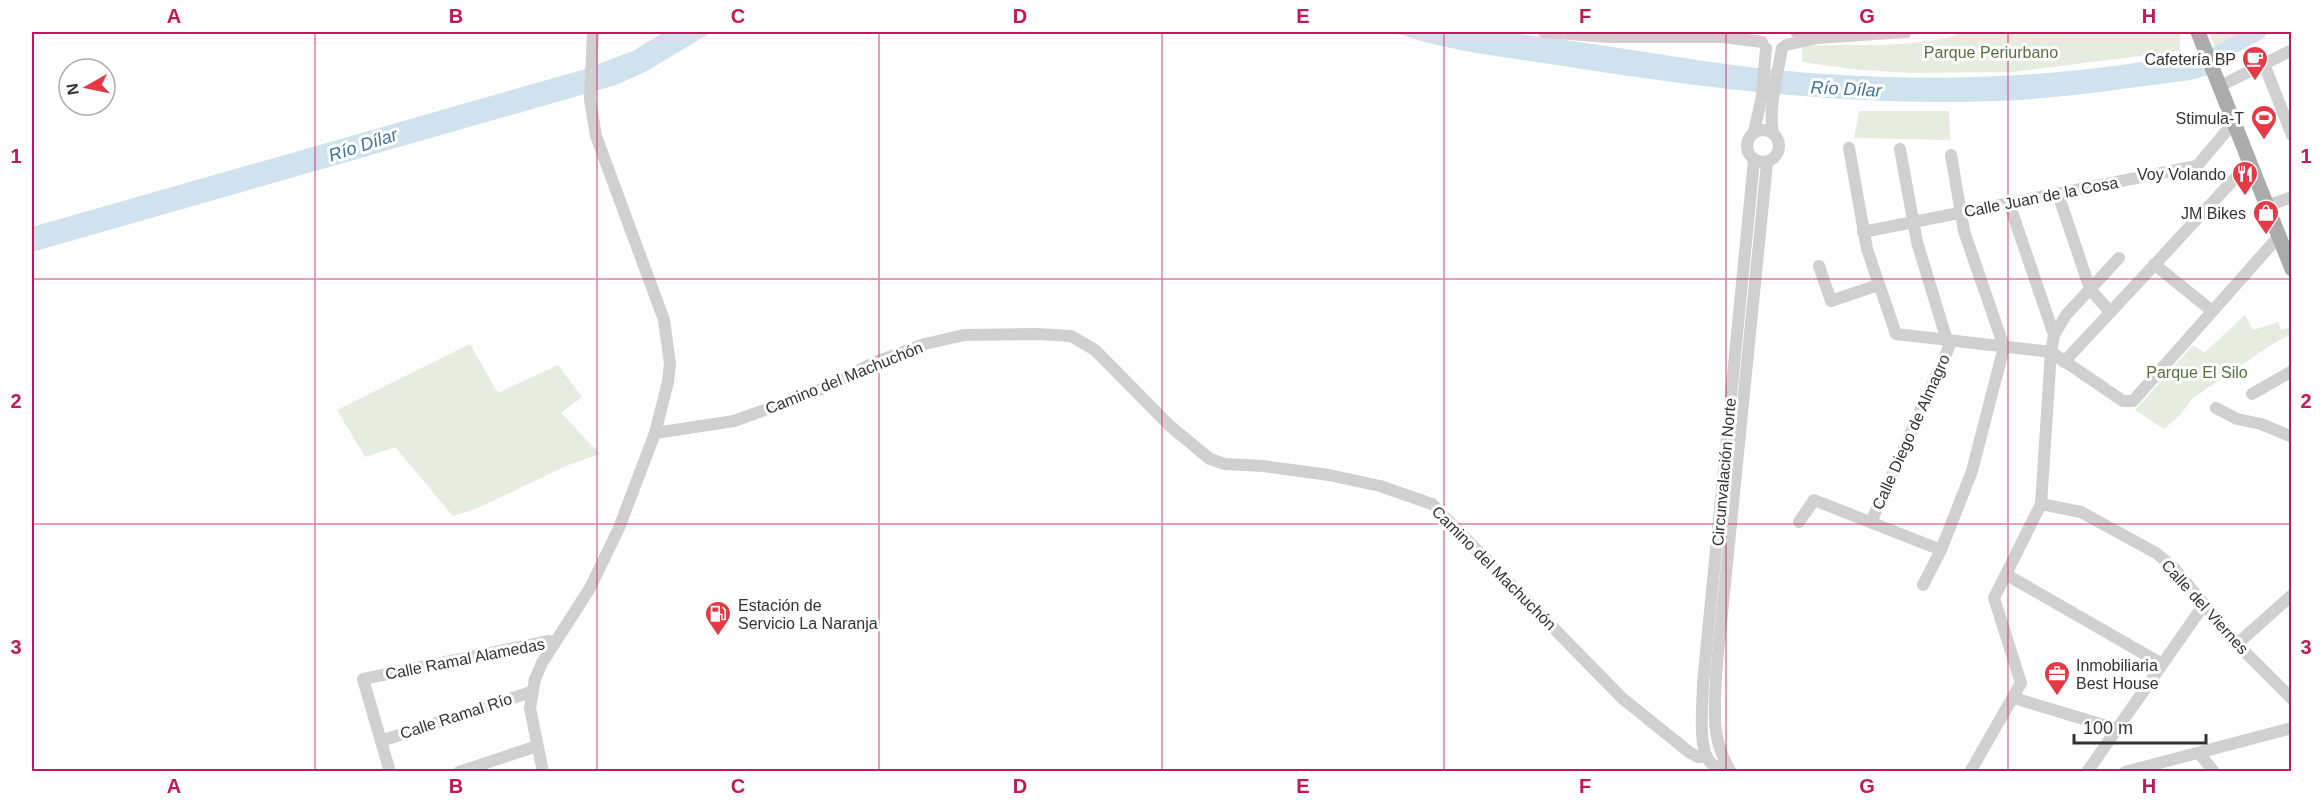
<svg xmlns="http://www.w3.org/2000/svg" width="2323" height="803" font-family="Arial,sans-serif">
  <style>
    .green { fill: #e6ecdf }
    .water { fill: #cfe2ee }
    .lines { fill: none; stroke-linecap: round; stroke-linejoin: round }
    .river { stroke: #cfe2ee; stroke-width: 16 }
    .minor { stroke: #d0d0d0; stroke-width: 12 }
    .major { stroke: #ababab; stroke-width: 15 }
    .grid { fill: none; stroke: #c2185b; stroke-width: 1.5; stroke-opacity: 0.55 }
    .labels { text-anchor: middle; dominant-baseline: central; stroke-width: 6; stroke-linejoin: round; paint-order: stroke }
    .park-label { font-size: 16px; fill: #56703f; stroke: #fff }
    .poi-label { font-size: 16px; fill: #333; stroke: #fff; text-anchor: end }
    .street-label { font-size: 16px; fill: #333; stroke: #fff }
    .water-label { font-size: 18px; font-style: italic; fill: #3f7597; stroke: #fff }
    .neatline { fill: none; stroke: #c2185b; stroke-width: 2 }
    .grid-label { font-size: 20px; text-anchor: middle; font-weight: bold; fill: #c2185b }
  </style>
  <rect width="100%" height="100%" fill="#fff"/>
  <!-- green -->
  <g class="green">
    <path d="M 1966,32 L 2180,32 L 2180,51 L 2013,72 L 1911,73 L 1851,69 L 1802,62 L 1802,46 C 1857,43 1914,50 1966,32 Z"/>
    <polygon points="2209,32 2250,32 2215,47"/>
    <polygon points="1859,111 1949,111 1950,140 1854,138"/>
    <polygon points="2245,315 2253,330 2278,322 2281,330 2291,327 2291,334 2271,345 2193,398 2180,415 2164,429 2135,410 2193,345 2204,353"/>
    <polygon points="470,344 498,393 558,365 582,397 561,413 600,454 568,465 478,508 453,516 395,447 365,457 337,410"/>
  </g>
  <!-- water -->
  <g class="water">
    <polygon points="664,32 712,32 645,72 616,85 32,252 32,227 582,70 633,51"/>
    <path d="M 1393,32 C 1429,32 1467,28 1502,32 C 1587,41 1672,58 1757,68 C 1904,84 2054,81 2199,52 L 2208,75 L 2191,80 C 2126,88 2061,99 1996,101 C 1855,106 1715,90 1576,68 C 1515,58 1451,53 1393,32 Z"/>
  </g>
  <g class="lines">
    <!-- river -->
    <polyline class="river" points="2194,63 2218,54 2258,32"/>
    <!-- minor -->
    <g class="minor">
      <polyline points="1544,32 1608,37 1723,37 1762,42"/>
      <polyline points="1796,32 1816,38"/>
      <polyline points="1786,45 1817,38 1906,32"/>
      <polyline points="2264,64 2292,135"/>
      <polyline points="2220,86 2292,50"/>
      <circle cx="1763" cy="146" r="16"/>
      <polyline points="1754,132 1762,96 1766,48"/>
      <path d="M 1773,133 C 1768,109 1778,73 1782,48"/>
      <polyline points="1849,148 1867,249 1896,334 2051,352 2123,401 2133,401 2279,236"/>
      <polyline points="2058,194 2090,289 2110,312"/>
      <polyline points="2009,203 2054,335"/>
      <polyline points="2267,206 2292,197"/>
      <polyline points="1863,232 2197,166 2234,122"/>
      <polyline points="2154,264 2212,311"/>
      <polyline points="1819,266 1831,301 1878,285"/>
      <polyline points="2064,362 2250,162"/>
      <polyline points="2252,394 2292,371"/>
      <polyline points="2216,408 2237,419 2261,424 2292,437"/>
      <polyline points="655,433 734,421 827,387 873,363 925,344 964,335 1037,334 1071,336 1095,350 1170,426 1210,459 1225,464 1263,466 1329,475 1380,486 1432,504 1622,698 1689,752 1698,757 1707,757"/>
      <polyline points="2041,504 2081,512 2156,553 2174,568 2237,644 2292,699"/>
      <polyline points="1799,522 1814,500 1941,550"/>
      <polyline points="1871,522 1949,347 1917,242 1900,149"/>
      <polyline points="2007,575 2162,664"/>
      <polyline points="1923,585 1941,550 1972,471 2004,347 1964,231 1951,155"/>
      <polyline points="2237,644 2292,595"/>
      <polyline points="2014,698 2117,729"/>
      <polyline points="381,741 531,692"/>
      <polyline points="2199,753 2214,772"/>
      <polyline points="390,772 363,679 549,641 554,644"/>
      <polyline points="459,772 537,746"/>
      <polyline points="543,772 530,708 535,679 542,663 590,588 619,528 655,433 668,382 670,364 664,320 596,136 590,99 593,32"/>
      <path d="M 1728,772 C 1723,769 1716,767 1711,763 C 1697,750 1703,702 1703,683 L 1754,160"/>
      <path d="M 1731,772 C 1710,738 1715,712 1716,674 L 1767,163"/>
      <polyline points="1970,772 2021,683 1994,598 2041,504 2051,352 2054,335 2066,315 2119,258"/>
      <polyline points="2087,772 2203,606"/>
      <polyline points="2125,772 2292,728"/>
    </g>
    <!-- major -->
    <polyline class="major" points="2198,32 2292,269"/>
  </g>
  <!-- grid -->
  <path class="grid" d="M 315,32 L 315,772M 597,32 L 597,772M 879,32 L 879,772M 1162,32 L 1162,772M 1444,32 L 1444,772M 1726,32 L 1726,772M 2008,32 L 2008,772M 32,279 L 2292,279M 32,524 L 2292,524"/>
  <!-- icons -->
  <defs>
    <symbol id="cafe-pin" viewBox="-11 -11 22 30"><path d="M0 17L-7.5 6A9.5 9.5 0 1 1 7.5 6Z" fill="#e63946" stroke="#fff"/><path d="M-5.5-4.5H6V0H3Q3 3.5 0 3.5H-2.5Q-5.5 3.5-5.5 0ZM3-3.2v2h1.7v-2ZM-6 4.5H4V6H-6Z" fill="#fff"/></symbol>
    <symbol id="stadium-pin" viewBox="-11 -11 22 30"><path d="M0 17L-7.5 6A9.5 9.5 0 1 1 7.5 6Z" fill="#e63946" stroke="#fff"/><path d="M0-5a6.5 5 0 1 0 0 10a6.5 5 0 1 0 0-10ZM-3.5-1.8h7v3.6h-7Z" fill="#fff"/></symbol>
    <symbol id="restaurant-pin" viewBox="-11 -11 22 30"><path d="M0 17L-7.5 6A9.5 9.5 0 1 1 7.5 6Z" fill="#e63946" stroke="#fff"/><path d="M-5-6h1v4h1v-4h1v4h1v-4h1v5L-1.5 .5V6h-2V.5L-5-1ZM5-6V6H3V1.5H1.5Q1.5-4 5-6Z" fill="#fff"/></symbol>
    <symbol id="shop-pin" viewBox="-11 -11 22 30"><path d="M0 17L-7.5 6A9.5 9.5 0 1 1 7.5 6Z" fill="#e63946" stroke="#fff"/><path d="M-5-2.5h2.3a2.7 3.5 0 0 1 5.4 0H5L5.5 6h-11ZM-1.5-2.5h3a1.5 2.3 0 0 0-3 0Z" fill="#fff"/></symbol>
    <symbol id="fuel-pin" viewBox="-11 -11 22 30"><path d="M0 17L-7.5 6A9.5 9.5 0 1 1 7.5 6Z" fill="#e63946" stroke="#fff"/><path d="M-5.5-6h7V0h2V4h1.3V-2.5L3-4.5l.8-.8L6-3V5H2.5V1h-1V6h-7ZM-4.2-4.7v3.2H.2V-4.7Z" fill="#fff"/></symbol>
    <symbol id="office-pin" viewBox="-11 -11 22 30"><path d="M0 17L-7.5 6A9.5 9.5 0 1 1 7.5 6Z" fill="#e63946" stroke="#fff"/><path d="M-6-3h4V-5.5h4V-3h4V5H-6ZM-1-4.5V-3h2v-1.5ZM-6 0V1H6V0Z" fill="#fff"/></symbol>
  </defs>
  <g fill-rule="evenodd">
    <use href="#cafe-pin" x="2240" y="44" width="30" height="40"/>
    <use href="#stadium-pin" x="2249" y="103" width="30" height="40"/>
    <use href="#restaurant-pin" x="2230" y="159" width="30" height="40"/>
    <use href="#shop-pin" x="2251" y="198" width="30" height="40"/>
    <use href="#fuel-pin" x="703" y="599" width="30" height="40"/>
    <use href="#office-pin" x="2042" y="659" width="30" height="40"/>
  </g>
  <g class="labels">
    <!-- park labels -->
    <g class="park-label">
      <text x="1991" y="52">Parque Periurbano</text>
      <text x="2197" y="372">Parque El Silo</text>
    </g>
    <!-- poi labels -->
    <g class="poi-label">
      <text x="2236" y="59">Cafetería BP</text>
      <text x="2244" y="118">Stimula-T</text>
      <text x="2226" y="174">Voy Volando</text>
      <text x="2246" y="213">JM Bikes</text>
      <text x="738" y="605" text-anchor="start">Estación de<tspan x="738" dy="18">Servicio La Naranja</tspan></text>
      <text x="2076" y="665" text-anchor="start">Inmobiliaria<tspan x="2076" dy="18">Best House</tspan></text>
    </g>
    <!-- street labels -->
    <g class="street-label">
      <text transform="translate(2041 197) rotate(-11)">Calle Juan de la Cosa</text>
      <text transform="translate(844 378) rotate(-22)">Camino del Machuchón</text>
      <text transform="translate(1911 432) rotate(-66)">Calle Diego de Almagro</text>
      <text transform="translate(1724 472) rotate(-85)">Circunvalación Norte</text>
      <text transform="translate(1494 568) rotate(45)">Camino del Machuchón</text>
      <text transform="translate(2205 607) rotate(48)">Calle del Viernes</text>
      <text transform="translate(465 659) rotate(-11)">Calle Ramal Alamedas</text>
      <text transform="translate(456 716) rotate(-18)">Calle Ramal Río</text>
    </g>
    <!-- water labels -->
    <g class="water-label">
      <text transform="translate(1846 89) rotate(3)">Río Dílar</text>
      <text transform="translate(363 145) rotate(-18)">Río Dílar</text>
    </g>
  </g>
  <!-- border -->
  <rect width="2323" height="803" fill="none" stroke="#ffffff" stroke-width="66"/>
  <!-- north arrow -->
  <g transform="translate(87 87) rotate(261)"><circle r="28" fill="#ffffff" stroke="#adadad" stroke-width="1.5"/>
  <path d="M0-4.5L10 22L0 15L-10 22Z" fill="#e63946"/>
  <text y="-9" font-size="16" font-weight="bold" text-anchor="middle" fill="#333333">N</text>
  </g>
  <!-- scale -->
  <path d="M2074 734v9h132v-9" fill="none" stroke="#333333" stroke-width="3"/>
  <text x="2083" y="734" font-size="18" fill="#333333" stroke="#ffffff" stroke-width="4.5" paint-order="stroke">100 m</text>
  <rect x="33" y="33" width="2257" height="737" class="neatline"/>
  <g class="grid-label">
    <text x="174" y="23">A</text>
    <text x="456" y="23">B</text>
    <text x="738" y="23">C</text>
    <text x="1020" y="23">D</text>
    <text x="1303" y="23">E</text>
    <text x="1585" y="23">F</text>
    <text x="1867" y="23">G</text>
    <text x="2149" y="23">H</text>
    <text x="16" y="163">1</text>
    <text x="2306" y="163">1</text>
    <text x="16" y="408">2</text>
    <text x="2306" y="408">2</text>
    <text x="16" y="654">3</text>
    <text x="2306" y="654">3</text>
    <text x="174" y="793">A</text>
    <text x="456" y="793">B</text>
    <text x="738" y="793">C</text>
    <text x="1020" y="793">D</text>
    <text x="1303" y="793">E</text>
    <text x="1585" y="793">F</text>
    <text x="1867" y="793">G</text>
    <text x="2149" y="793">H</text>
  </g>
</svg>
